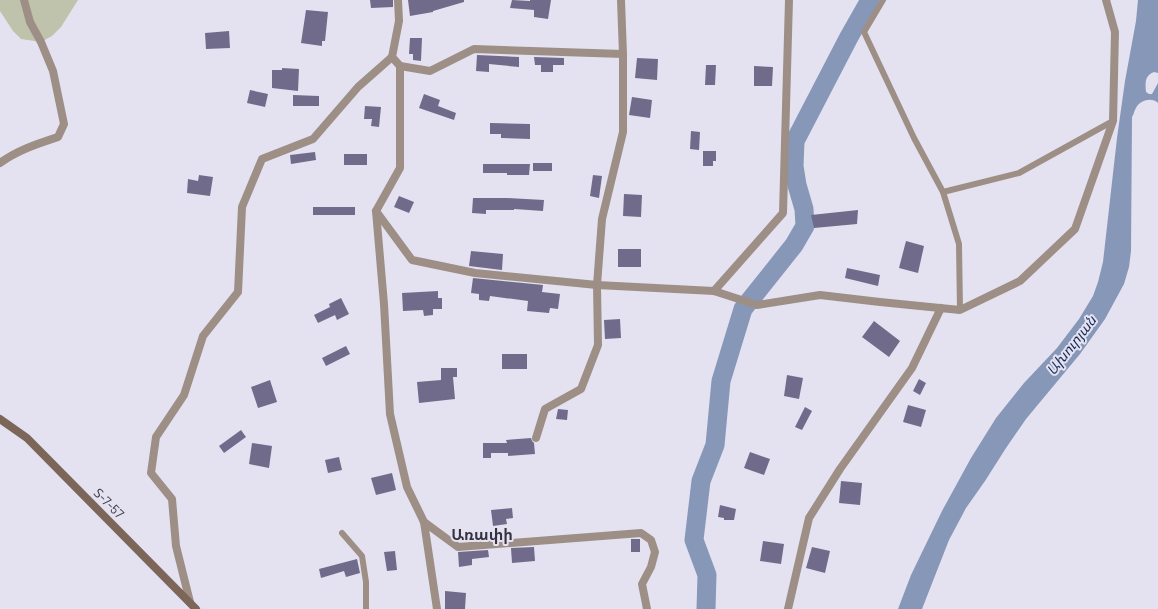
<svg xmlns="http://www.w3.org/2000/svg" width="1158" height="609" font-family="Barlow,'Noto Sans Armenian',sans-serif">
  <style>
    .green { fill: #bfc3ac }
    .water { fill: #8797b7 }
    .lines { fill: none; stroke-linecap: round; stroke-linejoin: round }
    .river { stroke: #8797b7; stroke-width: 19 }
    .building { fill: #716b8b }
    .lane { stroke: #9e8f86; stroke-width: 6 }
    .street { stroke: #9e8f86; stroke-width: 8 }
    .secondary { stroke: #7c665a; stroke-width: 8 }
    .labels { text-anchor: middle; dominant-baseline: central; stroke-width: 4; stroke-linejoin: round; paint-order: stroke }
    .street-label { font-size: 13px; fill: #38373d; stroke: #e4e2f1 }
    .water-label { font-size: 14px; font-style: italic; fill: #192d57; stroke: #e4e2f1 }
    .quarter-label { font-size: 15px; font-weight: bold; fill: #34323e; stroke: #e4e2f1 }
  </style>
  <rect width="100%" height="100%" fill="#e4e2f1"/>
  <!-- green -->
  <polygon class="green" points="0,0 78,0 61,27 52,36 41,42 21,39 13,31 0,11"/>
  <!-- water -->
  <path class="water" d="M 1138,0 L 1158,0 L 1158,73 L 1154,72 C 1145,75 1145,83 1146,92 L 1149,94 L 1152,94 L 1158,83 L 1158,103 C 1152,97 1140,100 1136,108 C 1134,111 1134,114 1132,117 L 1131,251 L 1129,267 L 1124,284 L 1105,319 L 1080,354 L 1026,419 L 1006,448 L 985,481 L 966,508 L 949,540 L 922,609 L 898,609 L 911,575 L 942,511 L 971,458 L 996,418 L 1024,383 L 1057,348 L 1079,319 L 1093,296 L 1098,282 L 1103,262 L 1117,138 L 1125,81 L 1136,21 Z"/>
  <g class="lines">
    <!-- river -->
    <polyline class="river" points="706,609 707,575 694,540 701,481 715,445 721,381 743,309 794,245 805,226 804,209 797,185 794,166 795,141 849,37 870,0"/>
  </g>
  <!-- building -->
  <g class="building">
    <polygon points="370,0 393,0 393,7 371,8"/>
    <polygon points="408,0 464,0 464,2 433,11 433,12 410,16"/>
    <polygon points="512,0 530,1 530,0 551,0 548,19 534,17 534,10 510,8"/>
    <polygon points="306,10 328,12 325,41 322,41 322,46 301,43"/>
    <polygon points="229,31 230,48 206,49 205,33"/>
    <polygon points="410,38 422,38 421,61 413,60 413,54 409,54"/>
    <polygon points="477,55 519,57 519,67 489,64 489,72 476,71"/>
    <polygon points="534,57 564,58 564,65 553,65 553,72 541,72 541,65 535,65"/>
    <polygon points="637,58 658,59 657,80 635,78"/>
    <polygon points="706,65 716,65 715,85 705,85"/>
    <polygon points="754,66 773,67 772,86 754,86"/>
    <polygon points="282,68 299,69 298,91 272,88 272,70 282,70"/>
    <polygon points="250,90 268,94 265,107 247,103"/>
    <polygon points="424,94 440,100 438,106 456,113 454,120 419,108"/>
    <polygon points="293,95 319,96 319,106 293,106"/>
    <polygon points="632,97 652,100 650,118 629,115"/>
    <polygon points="365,106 381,107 379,127 371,126 372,119 364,119"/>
    <polygon points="490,123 530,124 530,139 501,138 501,134 490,134"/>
    <polygon points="691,131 700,132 699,150 690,149"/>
    <polygon points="703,151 716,151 716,161 713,161 713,166 703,166"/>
    <polygon points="315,152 316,160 291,164 290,155"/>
    <rect x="344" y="154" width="23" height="11"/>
    <rect x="533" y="163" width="19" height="8"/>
    <polygon points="483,164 530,164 529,175 507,175 507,173 483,173"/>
    <polygon points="199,175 213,177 210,196 187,193 188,179 198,181"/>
    <polygon points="593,175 602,176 599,198 590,196"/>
    <polygon points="624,194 642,195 641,217 623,216"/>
    <polygon points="399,196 414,202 409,213 394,207"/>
    <polygon points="473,198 507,198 544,200 543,211 514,209 514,210 486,210 486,214 472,213"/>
    <rect x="313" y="207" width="42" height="8"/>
    <polygon points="858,210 857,224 814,228 811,215"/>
    <polygon points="906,241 924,246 918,273 899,268"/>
    <rect x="618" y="249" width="23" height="18"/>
    <polygon points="471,251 503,254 502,270 469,266"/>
    <polygon points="847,268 880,275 878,286 845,278"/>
    <polygon points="473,278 543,285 542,292 560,294 558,309 550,308 549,313 527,311 528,301 490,296 489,301 479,300 479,294 471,293"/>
    <polygon points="438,291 438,298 442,298 442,309 433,309 433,315 424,316 423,310 403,311 402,293"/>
    <polygon points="341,298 349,314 337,320 335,315 318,323 314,315 330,307 329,304"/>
    <polygon points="620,319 621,338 605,339 604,320"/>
    <polygon points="874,321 900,341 889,357 862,337"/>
    <polygon points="346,346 350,354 326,366 322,358"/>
    <rect x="502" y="354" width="25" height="15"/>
    <polygon points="441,368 457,368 457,377 453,377 455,399 419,403 417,382 441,380"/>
    <polygon points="787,375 803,378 799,399 784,396"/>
    <polygon points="919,379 926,383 920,395 913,391"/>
    <polygon points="270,380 277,402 258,408 251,387"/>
    <polygon points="908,405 926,410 921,427 903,422"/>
    <polygon points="805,407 812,411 802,430 795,427"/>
    <polygon points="558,409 568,410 567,420 556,419"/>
    <polygon points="241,430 246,437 224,453 219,446"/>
    <polygon points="531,438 532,441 534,443 535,454 508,456 508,453 491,453 491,458 483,458 483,443 507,443 506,440"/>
    <polygon points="252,443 272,446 269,468 249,464"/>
    <polygon points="750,452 770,459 764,475 744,468"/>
    <polygon points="339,457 342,470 328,473 325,460"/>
    <polygon points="392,473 396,490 376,495 371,478"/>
    <polygon points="841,481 862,483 860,505 839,503"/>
    <polygon points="720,505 736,509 734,520 724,520 724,518 718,517"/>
    <polygon points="512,508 513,518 506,519 507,524 493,526 491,510"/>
    <rect x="631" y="539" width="9" height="13"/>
    <polygon points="763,541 784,544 781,564 760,561"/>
    <polygon points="534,547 535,561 512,563 511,548"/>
    <polygon points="812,547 830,551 825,573 806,568"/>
    <polygon points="488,550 489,557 472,559 472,565 459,567 458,552"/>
    <polygon points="395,551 397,570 387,571 384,552"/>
    <polygon points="357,559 360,573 346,577 344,571 321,578 319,569"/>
    <polygon points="445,591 466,593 465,609 445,609"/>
  </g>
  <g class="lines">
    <!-- lane -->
    <g class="lane">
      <polyline points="883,0 864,32 914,138 943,192"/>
      <polyline points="960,310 959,244 943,192 1019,173 1113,121"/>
      <polyline points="342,533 362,556 366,582 366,609"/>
    </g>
    <!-- street -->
    <g class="street">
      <polyline points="398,0 399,21 392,57 400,66 400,168 376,211 384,304 390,414 407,487 424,522 437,609"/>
      <polyline points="400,66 430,71 474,49 623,54"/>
      <path d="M 0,163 C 18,150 37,144 58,137 L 64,124 L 53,71 L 41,42 L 30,22 L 24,0"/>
      <polyline points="376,211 412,260 475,273 597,285 714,291 757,305 820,295 880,302 960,310 1020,281 1075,229 1113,121 1115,32 1106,0"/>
      <polyline points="714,291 783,213 789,0"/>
      <polyline points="536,438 545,409 581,389 598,345 597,285 602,219 623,132 623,54 621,0"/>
      <polyline points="424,522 458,547 641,533 651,540 655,552 651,567 642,584 647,609"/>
      <polyline points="190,602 176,546 172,499 151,473 156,437 184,395 203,336 238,292 242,207 262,159 313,139 358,87 392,57"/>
      <polyline points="788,609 809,518 840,469 912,368 941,308"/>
    </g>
    <!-- secondary -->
    <polyline class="secondary" points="0,419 27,438 196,609"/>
  </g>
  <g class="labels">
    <!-- street labels -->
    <g class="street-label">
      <text transform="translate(109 503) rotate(45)">Տ-7-57</text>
    </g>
    <!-- water labels -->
    <g class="water-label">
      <text transform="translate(1071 345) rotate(-52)">Ախուրյան</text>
    </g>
    <!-- quarter labels -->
    <g class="quarter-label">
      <text x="482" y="534">Առափի</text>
    </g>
  </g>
</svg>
